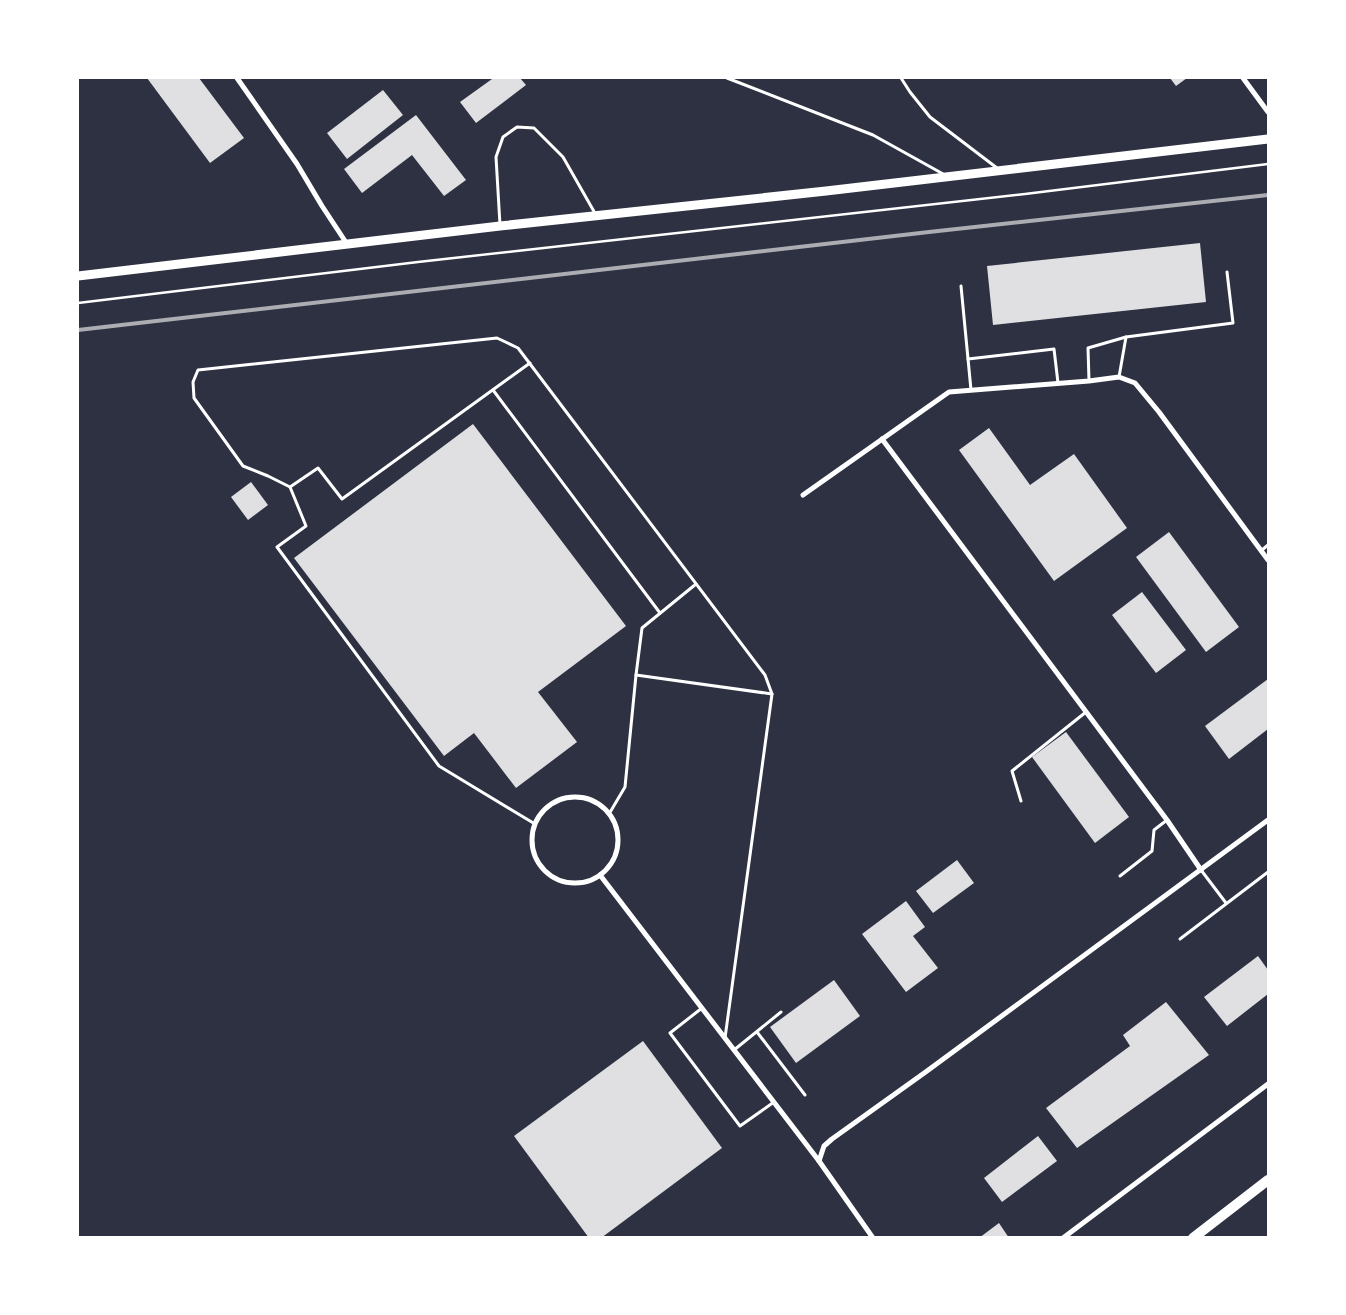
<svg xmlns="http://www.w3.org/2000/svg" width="1346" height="1315" font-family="Helvetica,sans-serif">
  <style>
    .building { fill: #e0e0e3 }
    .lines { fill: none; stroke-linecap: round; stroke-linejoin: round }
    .path { stroke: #fff; stroke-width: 2.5 }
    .service { stroke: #fff; stroke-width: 3 }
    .minor { stroke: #fff; stroke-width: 5 }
    .secondary { stroke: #fff; stroke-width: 9 }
    .primary { stroke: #fff; stroke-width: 10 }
    .rail { stroke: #abadb3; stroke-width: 4 }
  </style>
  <rect width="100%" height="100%" fill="#2d3142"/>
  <!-- building -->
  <g class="building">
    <polygon points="147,78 199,78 244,138 210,163"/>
    <polygon points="491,78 520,78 526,85 476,123 460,102 492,79"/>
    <polygon points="1170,78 1187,78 1176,86"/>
    <polygon points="383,90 403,115 347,159 327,133"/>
    <polygon points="416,115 466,180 444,196 412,155 362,193 344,169"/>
    <polygon points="1200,243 1206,302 993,325 987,266"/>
    <polygon points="473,424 626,626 538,692 577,742 516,788 474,733 444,756 294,558"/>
    <polygon points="989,428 1030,485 1074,454 1127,528 1054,581 959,450"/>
    <polygon points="251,482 268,505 248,520 231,497"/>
    <polygon points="1169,532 1239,627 1206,652 1136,557"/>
    <polygon points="1142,592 1186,650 1156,673 1112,615"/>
    <polygon points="1268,679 1268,729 1229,759 1205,726"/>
    <polygon points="1066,732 1129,817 1095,843 1032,757"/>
    <polygon points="957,860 974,883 933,913 916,891"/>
    <polygon points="906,901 925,927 913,936 938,968 906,992 862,934"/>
    <polygon points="1258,956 1268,970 1268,994 1227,1026 1204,997"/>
    <polygon points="834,980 860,1016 796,1063 770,1027"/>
    <polygon points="1166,1002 1209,1055 1077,1148 1046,1108 1130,1046 1123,1035"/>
    <polygon points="643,1041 722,1148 601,1238 589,1238 514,1136"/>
    <polygon points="1038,1136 1057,1161 1002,1202 984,1178"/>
    <polygon points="999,1223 1009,1238 979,1238"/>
  </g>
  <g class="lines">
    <!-- path -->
    <polyline class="path" points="78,303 418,262 1025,194 1268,164"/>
    <!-- service -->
    <g class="service">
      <polyline points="727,78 873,135 945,175"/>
      <polyline points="901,78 910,92 930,117 997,168"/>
      <polyline points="500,225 496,157 503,137 517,127 534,128 563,157 596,215"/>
      <polyline points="961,286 971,390"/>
      <polyline points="968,359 1054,349 1058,383"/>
      <polyline points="1119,377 1126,337"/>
      <polyline points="1089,381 1088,348 1126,337 1233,323 1227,272"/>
      <polyline points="493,390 660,613"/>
      <polyline points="290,487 318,468 342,499 530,363"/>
      <polyline points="1262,550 1268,545"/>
      <polyline points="636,675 772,694"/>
      <polyline points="1021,801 1012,771 1086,712"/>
      <polyline points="609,814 625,787 636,675 642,628 696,584"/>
      <polyline points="535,824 439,766 277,547 306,526 290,487 268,476 243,466 194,398 193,382 198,370 497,338 518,348 765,675 772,694 725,1038"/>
      <polyline points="1201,870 1226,903"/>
      <polyline points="1120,876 1152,851 1154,830 1167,820"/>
      <polyline points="1180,939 1268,872"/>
      <polyline points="702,1008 670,1033 740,1126 774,1102"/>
      <polyline points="757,1032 805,1095"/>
      <polyline points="734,1050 781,1012"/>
    </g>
    <!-- minor -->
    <g class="minor">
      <polyline points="237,78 297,164 322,206 347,244"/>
      <polyline points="1243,78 1268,112"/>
      <polyline points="882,439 1167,820 1201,870"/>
      <polyline points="803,495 949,392 1089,381 1119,377 1135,383 1159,412 1268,560"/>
      <circle cx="575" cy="840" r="43"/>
      <polyline points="600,875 819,1161 873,1238"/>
      <polyline points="819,1161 824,1146 832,1139 927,1071 1268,820"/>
      <polyline points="1063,1238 1268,1084"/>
    </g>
    <!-- secondary -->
    <polyline class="secondary" points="78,276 500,226 826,191 1268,139"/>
    <!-- primary -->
    <polyline class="primary" points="1193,1238 1268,1180"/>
    <!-- rail -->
    <polyline class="rail" points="78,330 929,232 1268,195"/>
  </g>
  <!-- border -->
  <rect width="1346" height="1315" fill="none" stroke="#ffffff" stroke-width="158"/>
</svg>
